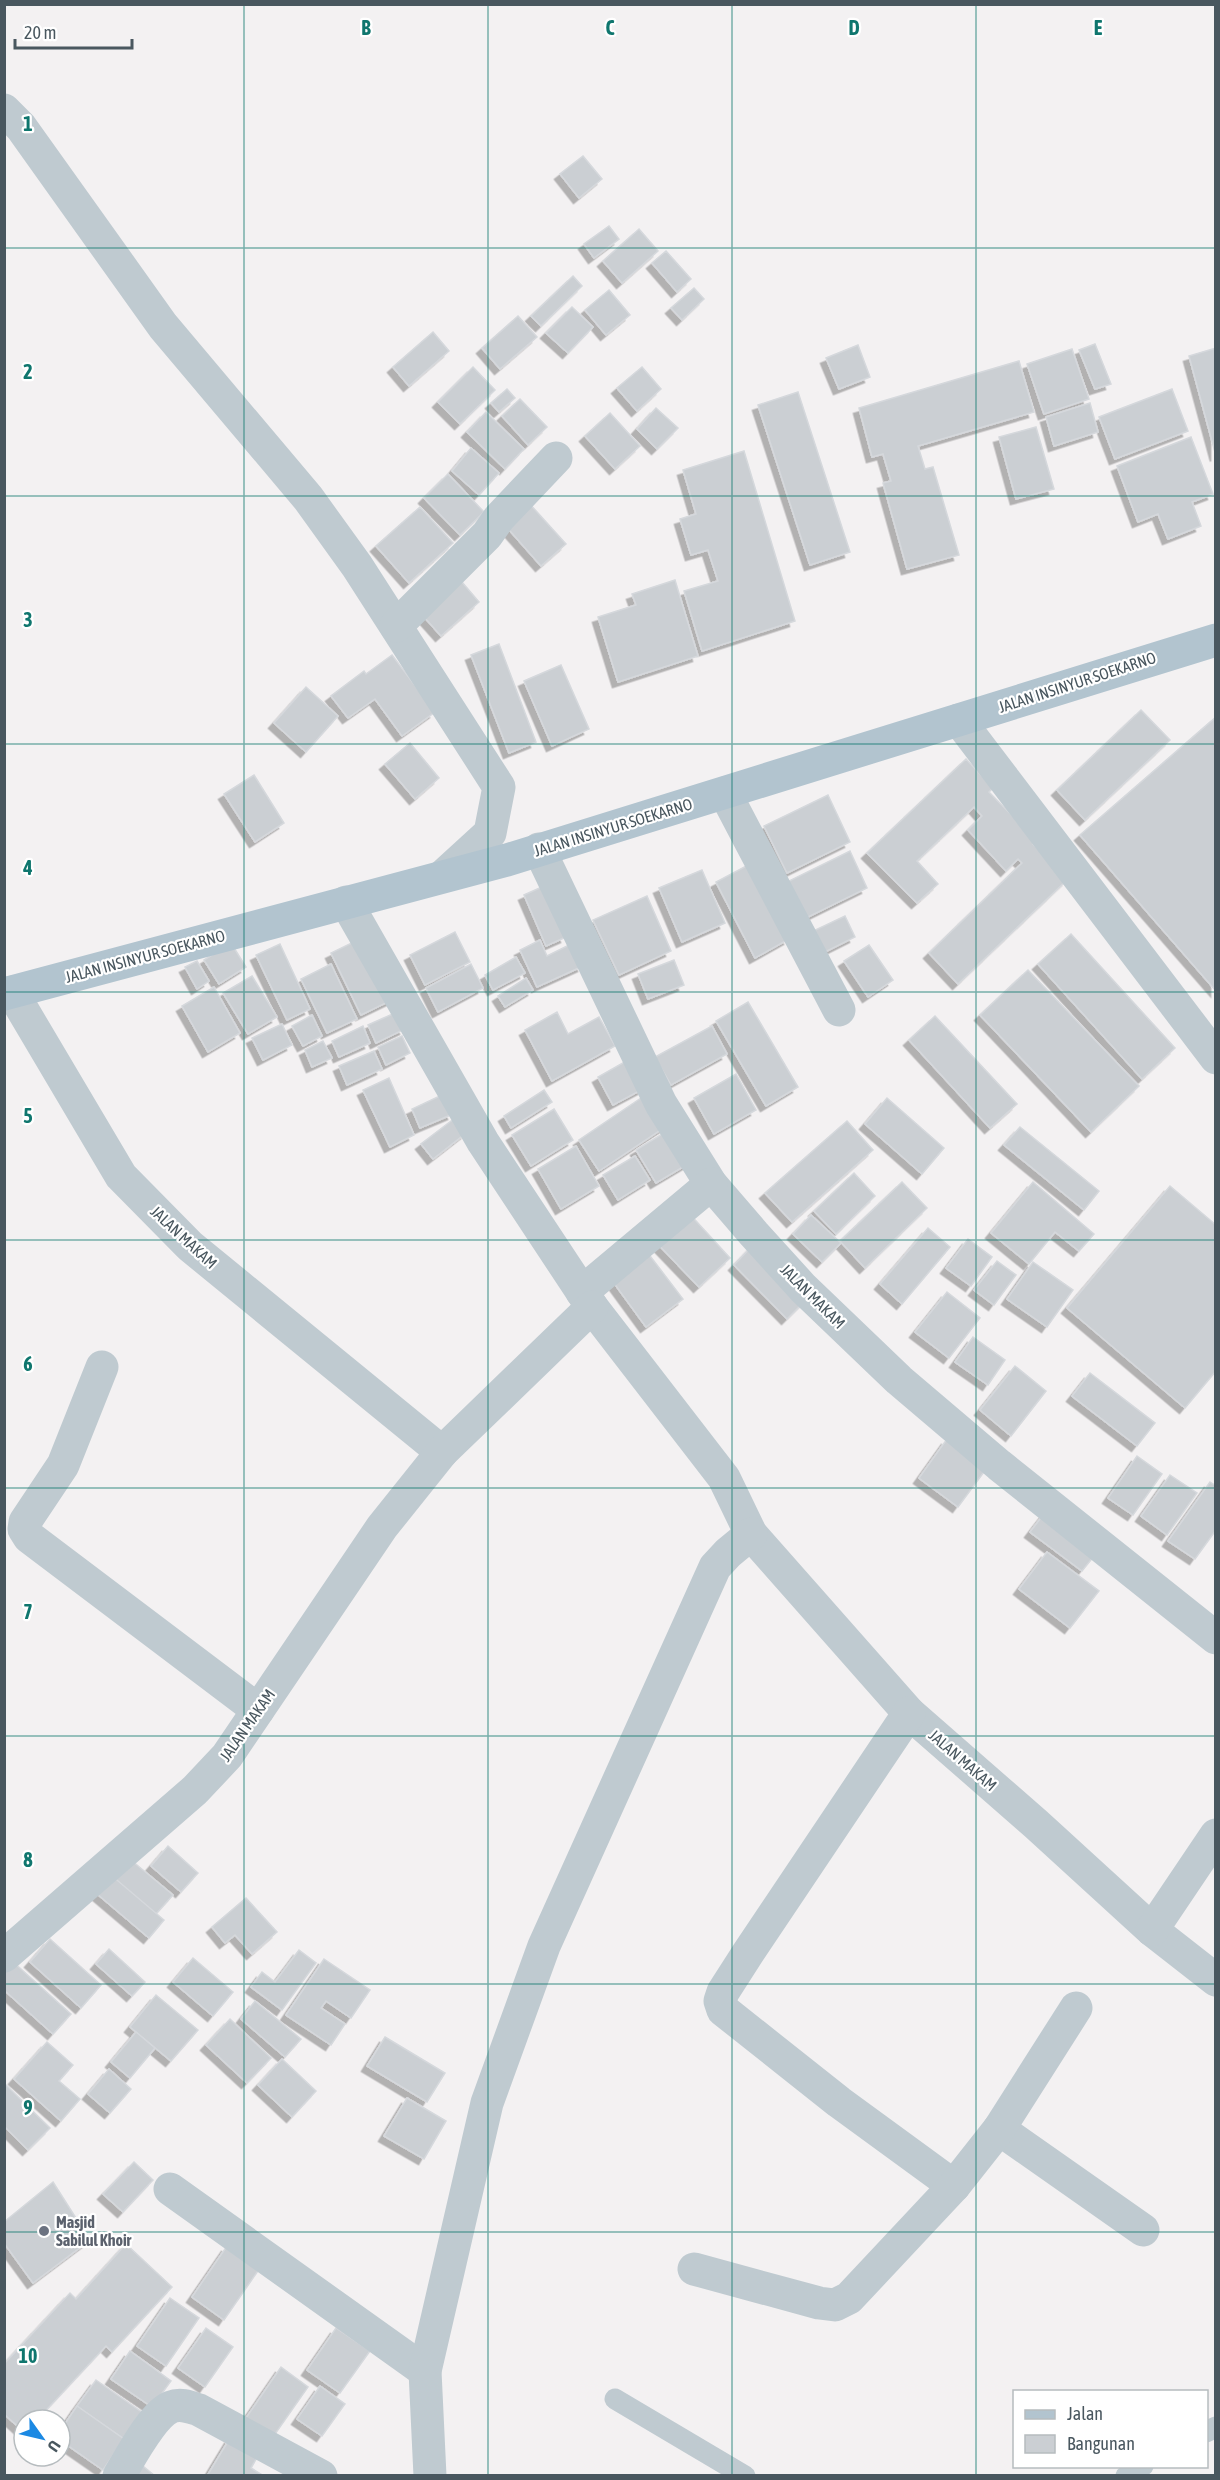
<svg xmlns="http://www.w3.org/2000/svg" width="1220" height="2480" font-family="'Asap Condensed',sans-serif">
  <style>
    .building { fill: #cbcfd3; stroke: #d5d8dc; stroke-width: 1.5; filter: url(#shadow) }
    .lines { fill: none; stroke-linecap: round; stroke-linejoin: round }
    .service { stroke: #bfcad0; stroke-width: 21 }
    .minor { stroke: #bfcad0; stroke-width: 33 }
    .primary { stroke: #b2c4cf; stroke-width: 33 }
    .grid { fill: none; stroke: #0f766e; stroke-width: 1.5; stroke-opacity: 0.55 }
    .worship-dot { fill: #6b7280; stroke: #fff; stroke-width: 2 }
    .labels { text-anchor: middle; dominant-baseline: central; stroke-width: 4.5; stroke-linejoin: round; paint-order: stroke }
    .street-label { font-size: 16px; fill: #49575f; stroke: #fff }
    .worship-label { font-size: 16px; font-weight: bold; fill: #5b616d; stroke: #fff; text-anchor: start }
    .grid-label { font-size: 20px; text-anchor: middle; font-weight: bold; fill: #0f766e; stroke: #fff; stroke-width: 4.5; stroke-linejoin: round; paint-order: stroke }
  </style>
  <defs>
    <filter id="shadow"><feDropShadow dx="-5.5" dy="5.5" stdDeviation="0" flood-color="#0004"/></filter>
  </defs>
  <rect width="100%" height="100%" fill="#f3f1f2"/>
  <!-- building -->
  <g class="building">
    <polygon points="583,156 602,179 579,198 560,174"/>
    <polygon points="609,226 619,239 594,258 584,244"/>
    <polygon points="639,229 658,251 622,283 603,261"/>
    <polygon points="666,251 691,279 677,292 652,263"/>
    <polygon points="573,276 582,286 541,326 531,316"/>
    <polygon points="694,288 704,299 682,320 671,308"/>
    <polygon points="609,290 630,315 606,335 585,310"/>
    <polygon points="572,307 593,327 568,353 546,333"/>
    <polygon points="518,316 537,337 500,369 482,348"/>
    <polygon points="433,332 449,351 409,386 393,367"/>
    <polygon points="1095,344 1111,384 1095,389 1079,350"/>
    <polygon points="858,345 870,377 839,389 826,358"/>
    <polygon points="1216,348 1216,456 1189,356"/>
    <polygon points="1072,349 1089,399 1044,414 1027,364"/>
    <polygon points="1019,361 1034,412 918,446 925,469 933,467 959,555 907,569 883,483 891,481 883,454 872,457 859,408"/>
    <polygon points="473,367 495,390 460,424 438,402"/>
    <polygon points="642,367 661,389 637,411 617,388"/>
    <polygon points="507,389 515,398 499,412 491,403"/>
    <polygon points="1172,389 1188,431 1115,459 1099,417"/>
    <polygon points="798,392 850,552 810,565 758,405"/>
    <polygon points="520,399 547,427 528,445 502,416"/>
    <polygon points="1090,403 1098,432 1054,446 1046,417"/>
    <polygon points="656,408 678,428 657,449 637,429"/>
    <polygon points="486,412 524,449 505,469 467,432"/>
    <polygon points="610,413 640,446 615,469 585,436"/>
    <polygon points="1036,427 1054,489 1016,499 999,437"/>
    <polygon points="1191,437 1213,494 1192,502 1201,526 1168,539 1158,514 1138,522 1117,466"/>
    <polygon points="471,448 499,473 479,495 452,471"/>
    <polygon points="744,451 795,621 702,651 684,591 718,581 708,550 691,555 680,519 696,514 683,470"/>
    <polygon points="448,474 484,512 460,535 424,498"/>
    <polygon points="528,502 566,544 541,566 504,524"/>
    <polygon points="420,507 453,543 409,583 376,546"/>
    <polygon points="456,575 479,602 441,636 417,609"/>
    <polygon points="675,580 698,656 618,682 598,617 636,605 632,594"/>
    <polygon points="499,644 536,742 509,753 471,655"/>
    <polygon points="392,655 435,712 402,736 375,699 348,718 331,696 364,671 366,674"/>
    <polygon points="561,665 589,729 552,746 524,681"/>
    <polygon points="306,687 338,716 306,752 274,723"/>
    <polygon points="1141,710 1170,740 1085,820 1057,790"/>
    <polygon points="1216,717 1216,991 1080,835"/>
    <polygon points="410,743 439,778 415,799 385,764"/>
    <polygon points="966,759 993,788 989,792 1037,841 1033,844 1067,880 958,984 929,953 1022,863 1018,859 1006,871 968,830 982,816 974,807 917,861 938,884 917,903 867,853"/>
    <polygon points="254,775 284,823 255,842 224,794"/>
    <polygon points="828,795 850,842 787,873 764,826"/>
    <polygon points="850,851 867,888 804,919 787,882"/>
    <polygon points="750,864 789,939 755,958 716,882"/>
    <polygon points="702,870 725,923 682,942 659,888"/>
    <polygon points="544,886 566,937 546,946 524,895"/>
    <polygon points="647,896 671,951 619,975 593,920"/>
    <polygon points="845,916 855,937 821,954 811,932"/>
    <polygon points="455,932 470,962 425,985 410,955"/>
    <polygon points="1071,934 1175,1048 1142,1079 1038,964"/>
    <polygon points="364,937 394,999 361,1015 331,953"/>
    <polygon points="540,940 547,956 573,943 583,966 537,987 520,950"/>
    <polygon points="231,943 246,967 219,984 204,960"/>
    <polygon points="280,944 310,1009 287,1020 256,955"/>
    <polygon points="869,945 893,980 868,997 844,961"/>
    <polygon points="516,957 525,973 493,990 485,975"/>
    <polygon points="674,960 684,985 648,999 638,974"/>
    <polygon points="197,961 209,981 197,989 185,967"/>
    <polygon points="331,964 357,1019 327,1033 301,979"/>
    <polygon points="471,964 483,988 438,1012 426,988"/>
    <polygon points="1028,970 1139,1086 1091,1132 980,1015"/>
    <polygon points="252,976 277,1017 248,1034 223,993"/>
    <polygon points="526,978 533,990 505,1007 498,996"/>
    <polygon points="214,987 240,1033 208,1052 182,1006"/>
    <polygon points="748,1002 798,1087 766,1106 716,1021"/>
    <polygon points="397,1012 405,1029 376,1043 368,1025"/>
    <polygon points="557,1012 568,1034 599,1017 615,1046 552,1081 525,1030"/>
    <polygon points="312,1015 322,1036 303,1046 292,1026"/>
    <polygon points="935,1016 1017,1104 990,1128 909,1040"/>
    <polygon points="282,1024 292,1045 263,1060 252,1038"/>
    <polygon points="363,1026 370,1043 339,1057 332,1041"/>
    <polygon points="712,1026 727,1054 671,1085 655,1057"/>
    <polygon points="402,1036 410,1053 386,1065 378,1047"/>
    <polygon points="323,1041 332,1058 312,1067 305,1050"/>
    <polygon points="374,1051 382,1069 347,1085 339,1066"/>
    <polygon points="628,1060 643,1089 613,1105 598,1077"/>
    <polygon points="736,1074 756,1110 714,1134 694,1098"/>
    <polygon points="389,1078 414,1135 390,1147 363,1090"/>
    <polygon points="544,1090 552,1102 511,1128 504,1116"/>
    <polygon points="444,1094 453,1114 420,1128 412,1109"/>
    <polygon points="644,1096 665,1127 599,1171 579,1140"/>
    <polygon points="887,1098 944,1148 922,1174 865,1124"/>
    <polygon points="554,1109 573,1140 531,1166 512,1135"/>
    <polygon points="455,1118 466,1133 433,1159 421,1144"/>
    <polygon points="847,1121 873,1150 792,1222 765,1193"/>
    <polygon points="1020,1127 1099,1191 1084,1210 1004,1145"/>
    <polygon points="672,1128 693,1161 656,1183 636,1150"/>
    <polygon points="576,1146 599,1186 561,1209 538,1169"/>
    <polygon points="635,1156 650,1180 618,1200 603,1175"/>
    <polygon points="854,1173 875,1196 836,1234 814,1211"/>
    <polygon points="902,1182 927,1208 865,1268 840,1241"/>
    <polygon points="1033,1182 1094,1234 1079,1251 1055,1232 1029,1264 991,1233"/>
    <polygon points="1170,1186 1216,1225 1216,1371 1185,1408 1067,1308"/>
    <polygon points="686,1210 730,1258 699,1287 654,1240"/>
    <polygon points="811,1215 841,1243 822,1262 793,1234"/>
    <polygon points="928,1228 950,1247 902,1304 880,1284"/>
    <polygon points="968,1239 992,1257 971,1286 946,1268"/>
    <polygon points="755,1243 809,1297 787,1319 734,1265"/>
    <polygon points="644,1248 683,1299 646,1327 608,1275"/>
    <polygon points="997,1261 1016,1275 994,1305 974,1290"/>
    <polygon points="1033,1262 1073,1290 1047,1327 1007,1299"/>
    <polygon points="947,1292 980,1318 949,1358 915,1332"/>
    <polygon points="973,1337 1005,1360 988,1385 955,1362"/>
    <polygon points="1015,1366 1046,1391 1011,1436 980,1410"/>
    <polygon points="1090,1373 1155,1423 1137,1446 1072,1396"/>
    <polygon points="947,1439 987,1468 958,1507 919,1478"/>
    <polygon points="1137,1456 1162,1474 1133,1515 1108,1498"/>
    <polygon points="1170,1475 1197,1493 1167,1535 1141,1516"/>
    <polygon points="1210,1482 1216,1486 1216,1530 1195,1559 1168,1541"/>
    <polygon points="1047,1510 1099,1550 1082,1571 1030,1532"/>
    <polygon points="1047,1552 1099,1591 1070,1628 1019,1589"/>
    <polygon points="168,1846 198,1873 181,1892 151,1866"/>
    <polygon points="131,1860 173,1895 156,1914 115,1879"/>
    <polygon points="111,1875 164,1920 149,1938 96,1893"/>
    <polygon points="246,1898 277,1932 252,1954 235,1935 225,1943 212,1927"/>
    <polygon points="50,1939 101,1985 81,2008 30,1962"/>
    <polygon points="109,1949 145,1982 132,1996 96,1964"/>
    <polygon points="299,1950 316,1963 282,2010 251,1987 262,1972 275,1982"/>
    <polygon points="193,1958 233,1992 213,2016 173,1982"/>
    <polygon points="324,1959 370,1990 351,2018 326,2001 321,2008 345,2024 331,2045 286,2015"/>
    <polygon points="11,1960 71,2014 53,2034 4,1990 4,1968"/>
    <polygon points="156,1995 198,2030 171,2061 130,2027"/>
    <polygon points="255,2001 301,2039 285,2057 241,2019"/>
    <polygon points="230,2019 271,2058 247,2083 206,2045"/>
    <polygon points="136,2032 155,2048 130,2078 111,2062"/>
    <polygon points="385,2037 445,2073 427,2102 367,2066"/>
    <polygon points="47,2042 73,2065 59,2081 80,2099 61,2121 14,2079"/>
    <polygon points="282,2059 316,2091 292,2117 258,2085"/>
    <polygon points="109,2069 131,2089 110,2113 88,2094"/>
    <polygon points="4,2083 50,2128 28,2150 4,2126"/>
    <polygon points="407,2098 446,2121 424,2159 384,2136"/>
    <polygon points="134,2162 153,2180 123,2212 103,2194"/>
    <polygon points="53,2182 90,2240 33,2283 4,2243 4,2222"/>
    <polygon points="126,2244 172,2287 112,2352 106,2346 37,2420 24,2420 24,2432 4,2414 4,2364 70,2293 76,2299"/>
    <polygon points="227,2246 260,2268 224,2320 192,2297"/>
    <polygon points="170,2298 199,2318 166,2366 137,2346"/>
    <polygon points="206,2328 233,2347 205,2387 178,2368"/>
    <polygon points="336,2328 370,2351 340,2393 307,2370"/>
    <polygon points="130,2351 171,2381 152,2407 111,2379"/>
    <polygon points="281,2367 308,2387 273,2437 246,2418"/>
    <polygon points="96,2380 143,2413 124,2439 77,2406"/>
    <polygon points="320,2386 345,2404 322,2436 297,2419"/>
    <polygon points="77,2406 124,2439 103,2470 60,2440 60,2431"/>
    <polygon points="230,2438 258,2456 251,2468 264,2476 207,2476"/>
    <polygon points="143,2466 155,2476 136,2476"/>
  </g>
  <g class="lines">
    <!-- service -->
    <g class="service">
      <polyline points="615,2399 745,2476"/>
      <polyline points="1206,2432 1216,2427"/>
      <polyline points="1126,2476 1143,2466"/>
    </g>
    <!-- minor -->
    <g class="minor">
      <polyline points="4,110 21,127 163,326 308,498 357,566 499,787 490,833 443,876"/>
      <polyline points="396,626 487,535 499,518 556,458"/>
      <polyline points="959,720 1216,1058"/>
      <polyline points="725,793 839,1010"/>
      <polyline points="539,849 661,1104 711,1184 754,1234 803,1288 899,1380 999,1465 1216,1638"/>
      <polyline points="346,902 483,1142 592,1307 724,1478 751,1534 909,1713 1036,1824 1152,1930 1216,1980"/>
      <polyline points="12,992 121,1176 190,1246 442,1452"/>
      <polyline points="582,1292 711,1184"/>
      <polyline points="102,1367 63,1465 25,1522 24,1529 29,1537 258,1710"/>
      <polyline points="909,1713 748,1953 723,1992 720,2001 723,2010 839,2102 954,2186"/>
      <polyline points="1152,1930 1216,1835"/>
      <polyline points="4,1956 195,1790 227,1756 382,1527 442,1452 592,1307"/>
      <polyline points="999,2129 1143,2230"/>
      <polyline points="170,2189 425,2371"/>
      <polyline points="694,2269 819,2303 835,2305 849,2298 954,2186 999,2129 1076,2008"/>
      <path d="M 119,2476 C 130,2458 152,2415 171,2407 C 181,2403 190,2407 199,2410 L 321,2476"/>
      <polyline points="430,2476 425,2371 487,2103 544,1946 715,1567 728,1553 751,1534"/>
    </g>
    <!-- primary -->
    <polyline class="primary" points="4,994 507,860 1216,640"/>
  </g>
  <!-- grid -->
  <path class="grid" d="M 244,4 L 244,2476M 488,4 L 488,2476M 732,4 L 732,2476M 976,4 L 976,2476M 4,248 L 1216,248M 4,496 L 1216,496M 4,744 L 1216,744M 4,992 L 1216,992M 4,1240 L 1216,1240M 4,1488 L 1216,1488M 4,1736 L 1216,1736M 4,1984 L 1216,1984M 4,2232 L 1216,2232"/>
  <!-- markers -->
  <circle class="worship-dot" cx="44" cy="2231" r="6"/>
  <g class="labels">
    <!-- street labels -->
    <g class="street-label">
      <text transform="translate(1077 682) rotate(-18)">JALAN INSINYUR SOEKARNO</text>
      <text transform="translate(613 827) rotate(-17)">JALAN INSINYUR SOEKARNO</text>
      <text transform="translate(145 956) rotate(-15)">JALAN INSINYUR SOEKARNO</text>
      <text transform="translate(184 1237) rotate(43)">JALAN MAKAM</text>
      <text transform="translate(813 1296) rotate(45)">JALAN MAKAM</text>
      <text transform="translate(247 1725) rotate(-55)">JALAN MAKAM</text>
      <text transform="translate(963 1760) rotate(41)">JALAN MAKAM</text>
    </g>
    <!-- worship labels -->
    <g class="worship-label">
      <text x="56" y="2222">Masjid<tspan x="56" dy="18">Sabilul Khoir</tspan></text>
    </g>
  </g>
  <g class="grid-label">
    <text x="366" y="35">B</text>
    <text x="610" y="35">C</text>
    <text x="854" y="35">D</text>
    <text x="1098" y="35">E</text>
    <text x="28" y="131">1</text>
    <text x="28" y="379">2</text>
    <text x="28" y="627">3</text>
    <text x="28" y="875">4</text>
    <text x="28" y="1123">5</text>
    <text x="28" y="1371">6</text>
    <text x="28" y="1619">7</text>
    <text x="28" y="1867">8</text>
    <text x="28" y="2115">9</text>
    <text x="28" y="2363">10</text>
  </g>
  <!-- border -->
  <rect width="1220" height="2480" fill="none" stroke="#49575f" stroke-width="12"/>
  <!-- legend -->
  <rect x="1013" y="2390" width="195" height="78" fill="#ffffff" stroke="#b6bcbf" stroke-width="1.5"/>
  <rect x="1025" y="2410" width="30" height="9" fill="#b2c4cf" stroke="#b6bcbf" stroke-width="1.5"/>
  <text x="1067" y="2420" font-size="18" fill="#49575f">Jalan</text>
  <rect x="1025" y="2435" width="30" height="18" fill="#cbcfd3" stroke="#b6bcbf" stroke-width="1.5"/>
  <text x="1067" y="2450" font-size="18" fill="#49575f">Bangunan</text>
  <!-- north arrow -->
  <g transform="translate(42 2438) rotate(124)"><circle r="28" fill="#ffffff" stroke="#b6bcbf" stroke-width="1.5"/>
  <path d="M0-4.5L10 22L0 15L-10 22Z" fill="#1c89e3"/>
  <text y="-9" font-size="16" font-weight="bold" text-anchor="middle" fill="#49575f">U</text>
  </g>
  <!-- scale -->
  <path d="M15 39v9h117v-9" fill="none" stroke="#49575f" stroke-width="3"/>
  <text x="24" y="39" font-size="18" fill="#49575f" stroke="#ffffff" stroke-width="4.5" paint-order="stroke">20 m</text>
</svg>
